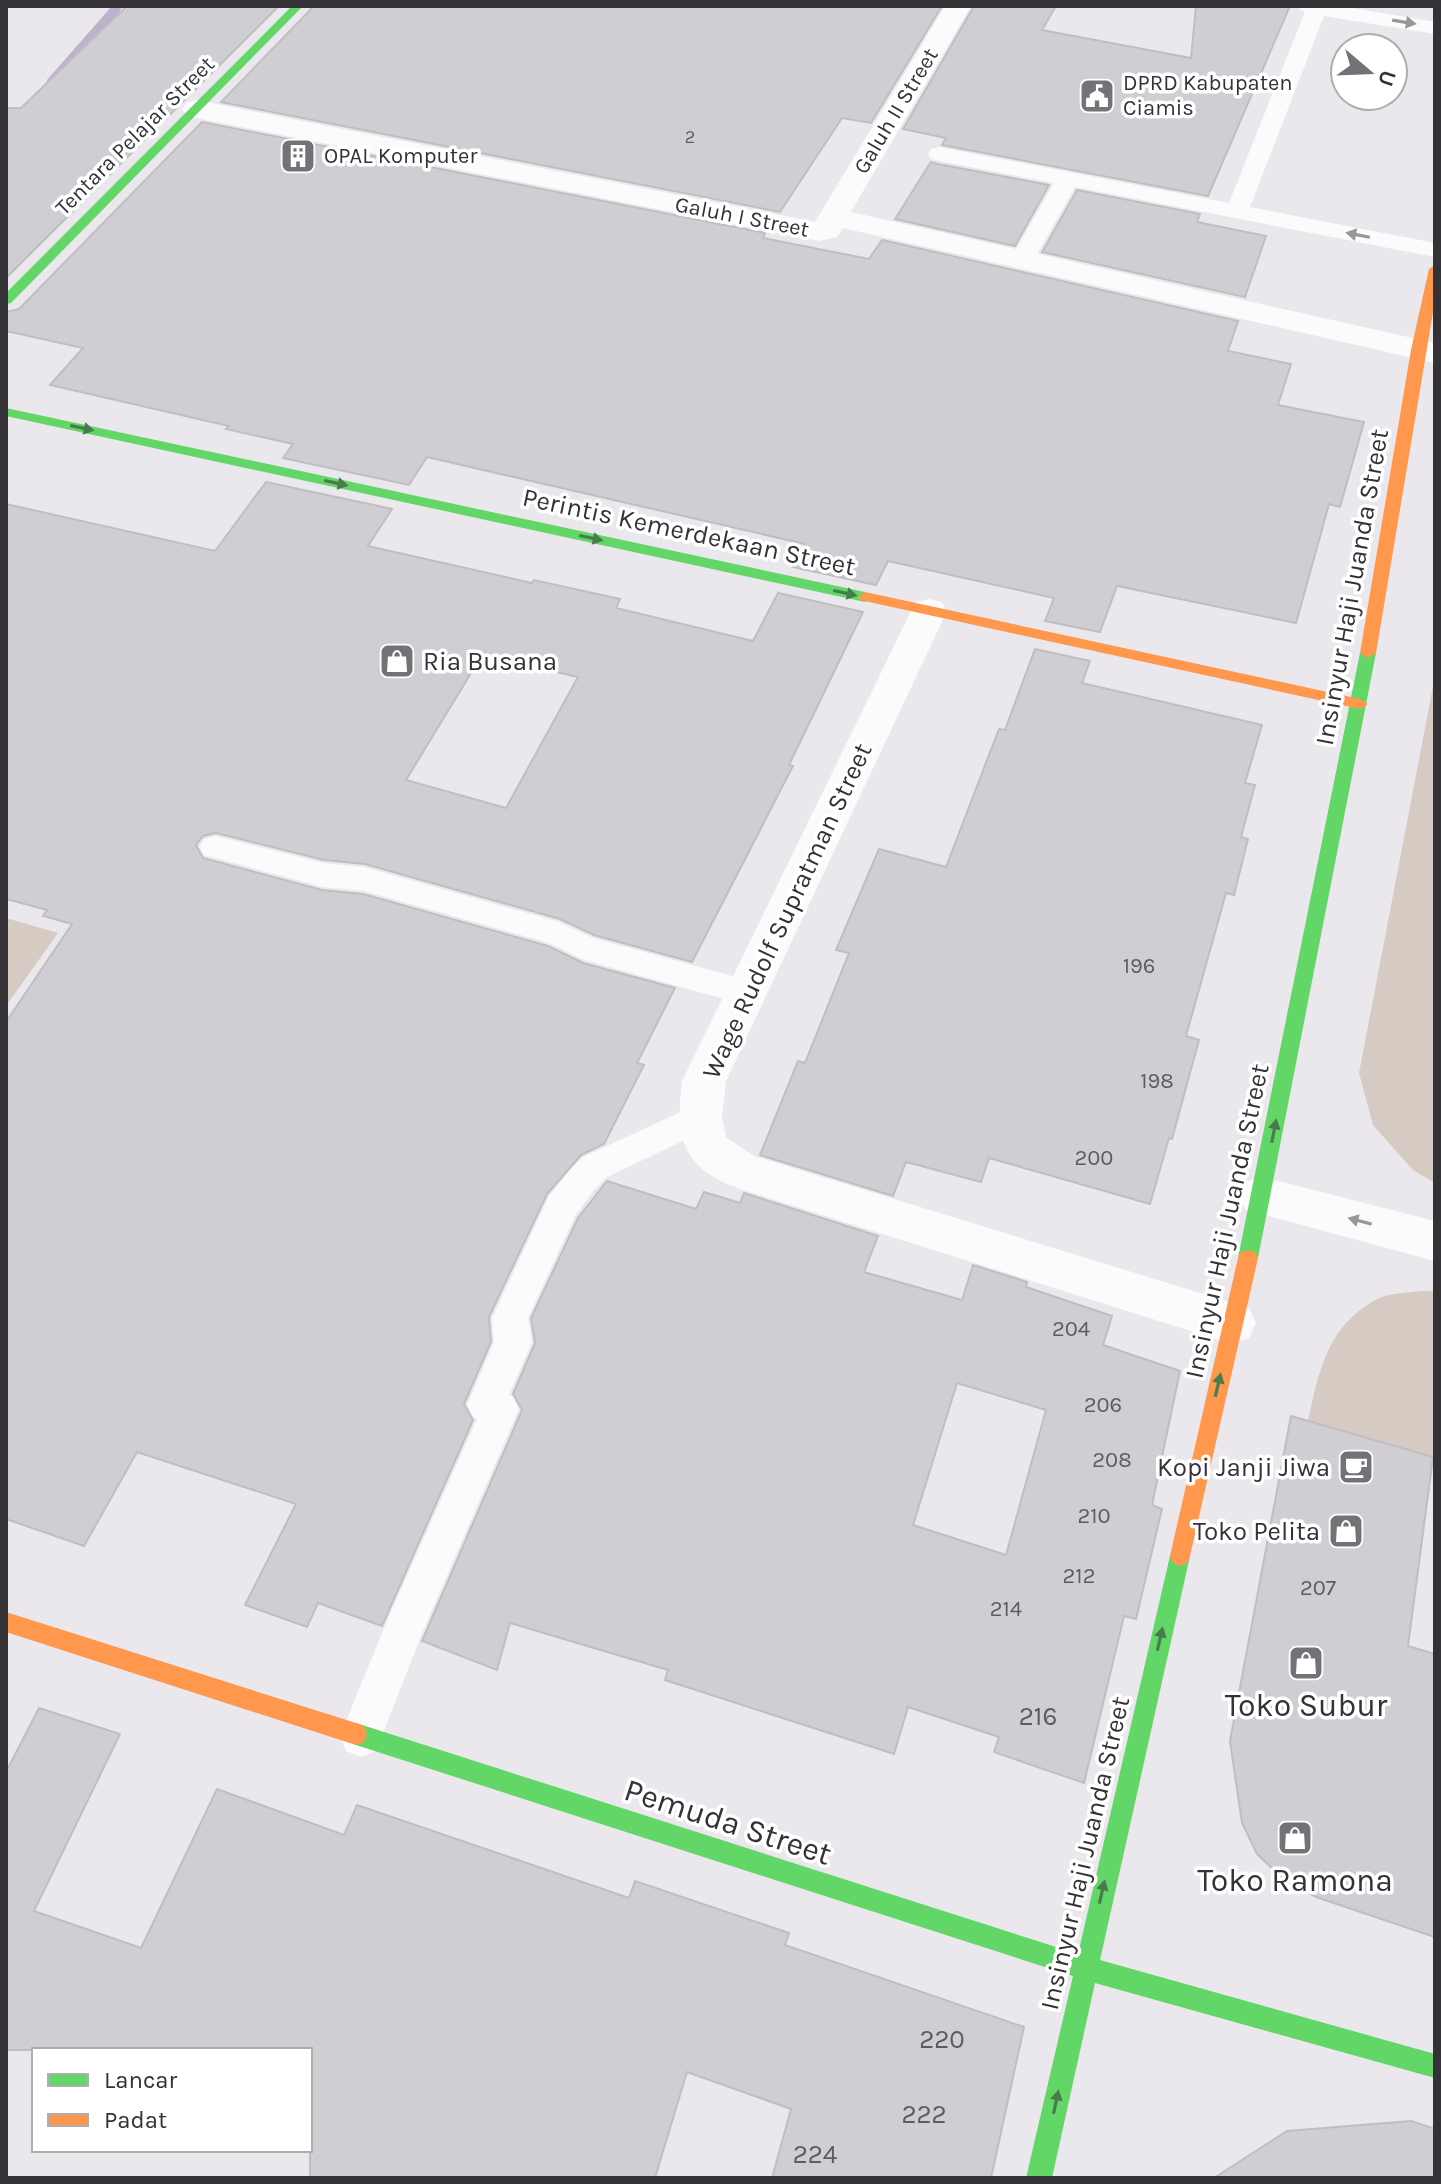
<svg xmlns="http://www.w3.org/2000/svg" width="1441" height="2184" font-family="Karla,sans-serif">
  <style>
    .green { fill: #d6cbc2 }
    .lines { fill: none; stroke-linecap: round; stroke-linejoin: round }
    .stream { fill: #bcb2cb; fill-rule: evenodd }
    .building { fill: #d0ced2; stroke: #c0bec3; stroke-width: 2; fill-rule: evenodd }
    .lane { fill: #fcfbfc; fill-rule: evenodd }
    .street { fill: #fcfbfc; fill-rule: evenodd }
    .fast { fill: #63d668; fill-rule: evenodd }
    .slow { fill: #ff974d; fill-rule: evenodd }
    .oneway { fill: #98969a }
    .oneway2 { fill: #497c4d }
    .labels { text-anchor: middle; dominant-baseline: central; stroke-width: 7; stroke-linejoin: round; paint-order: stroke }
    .far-number-label { font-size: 18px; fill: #5e5c60 }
    .far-poi-label { font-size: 22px; fill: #343237; stroke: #fff; text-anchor: start }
    .far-street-label { font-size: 22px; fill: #343237; stroke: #fff }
    .number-label { font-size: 22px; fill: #5e5c60 }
    .street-label { font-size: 26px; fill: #343237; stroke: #fff }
    .poi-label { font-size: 26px; fill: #343237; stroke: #fff; text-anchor: end }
    .near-number-label { font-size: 26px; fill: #5e5c60 }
    .near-poi-label { font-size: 32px; fill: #343237; stroke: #fff }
    .near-street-label { font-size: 32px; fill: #343237; stroke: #fff }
  </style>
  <rect width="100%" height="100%" fill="#eae7ed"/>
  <!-- green -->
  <g class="green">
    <polygon points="1435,676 1435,1183 1413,1170 1373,1125 1359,1073"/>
    <polygon points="6,918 58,933 6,1006"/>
    <path d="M 1421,1291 L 1435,1291 L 1435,1457 L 1308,1421 C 1319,1371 1327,1326 1377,1299 C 1389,1293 1408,1293 1421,1291 Z"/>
  </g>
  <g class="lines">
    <!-- stream -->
    <polygon class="stream" points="112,6 122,6 119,14 94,37 55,84 47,84 47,80"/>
  </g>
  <!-- building -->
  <g class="building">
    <polygon points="127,6 279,6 6,278 6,108 21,108"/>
    <polygon points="314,6 942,6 871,123 842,118 780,212 221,102"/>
    <polygon points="974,6 1056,6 1042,30 1191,58 1196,6 1290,6 1208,196 942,145 946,138 903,129"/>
    <polygon points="202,122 765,233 763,238 869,259 882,240 1238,321 1228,351 1291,364 1278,405 1364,422 1340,507 1329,504 1296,623 1117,586 1100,632 1045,621 1054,598 888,561 876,585 793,567 805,544 427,457 409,485 283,458 293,444 226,429 229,426 50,385 83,348 6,331 6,312 19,309"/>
    <polygon points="931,162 938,164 1049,185 1015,246 895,219"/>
    <polygon points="1077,190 1200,214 1197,222 1266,236 1245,297 1042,252"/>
    <path d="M 266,482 L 392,509 L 368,546 L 532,583 L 534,580 L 620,599 L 616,608 L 753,641 L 778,593 L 863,612 L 789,765 L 793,766 L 692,962 L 594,935 L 560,919 L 365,864 L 324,860 L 216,833 L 203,836 L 196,845 L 203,858 L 322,890 L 363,894 L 548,946 L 583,963 L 675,988 L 637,1063 L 644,1065 L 604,1144 L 581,1155 L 547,1194 L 489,1317 L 491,1342 L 464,1404 L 473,1420 L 382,1626 L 318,1603 L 307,1627 L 245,1605 L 296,1504 L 137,1452 L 84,1546 L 6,1519 L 6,1022 L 72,924 L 43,916 L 47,910 L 6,899 L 6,504 L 215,551 ZM 482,655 L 578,677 L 506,808 L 406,780 Z"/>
    <polygon points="1035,649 1090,661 1082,683 1262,725 1245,783 1255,785 1241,837 1248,839 1234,895 1226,893 1186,1036 1199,1040 1172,1139 1169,1138 1150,1204 989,1158 981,1182 906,1162 893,1196 760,1155 798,1061 805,1063 849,953 836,950 879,849 946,867 999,729 1005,730"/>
    <path d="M 607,1181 L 696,1209 L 704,1192 L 740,1203 L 744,1193 L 878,1236 L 864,1272 L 962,1300 L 973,1265 L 1027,1282 L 1026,1287 L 1112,1316 L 1103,1345 L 1180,1371 L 1152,1505 L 1162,1509 L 1136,1619 L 1124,1616 L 1084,1783 L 994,1752 L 999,1737 L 908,1707 L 894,1754 L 665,1680 L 668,1670 L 510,1623 L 497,1670 L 422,1641 L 522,1410 L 513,1394 L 535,1343 L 531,1318 L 578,1218 ZM 957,1383 L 1046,1410 L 1006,1555 L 913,1525 Z"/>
    <polygon points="1291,1416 1433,1457 1408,1646 1435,1654 1435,1937 1316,1897 1283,1879 1257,1854 1242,1823 1230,1741"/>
    <polygon points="39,1708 120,1734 34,1911 141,1948 217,1789 344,1835 357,1805 629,1898 635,1881 789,1933 785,1945 1024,2027 991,2178 772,2178 791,2109 687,2072 655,2178 310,2178 310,2050 6,2050 6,1772"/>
    <polygon points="1411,2121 1435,2129 1435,2178 1214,2178 1287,2131"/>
  </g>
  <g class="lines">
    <!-- lane -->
    <g class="lane">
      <polygon points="1294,6 1341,6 1435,22 1435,34 1324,16 1250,207 1435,243 1435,257 1075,187 1034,260 1030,265 1014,265 1010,260 1054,183 939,161 931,159 928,154 931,149 939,147 1229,203 1305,12"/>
      <polygon points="215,836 323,863 364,867 559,922 593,938 758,983 762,992 758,1001 746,1005 584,960 549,943 364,891 323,887 204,855 199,847 204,839"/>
      <polygon points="700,1103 712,1107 717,1117 712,1127 607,1177 594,1190 575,1216 528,1318 532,1342 509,1395 513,1397 519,1409 423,1631 376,1751 361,1757 346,1751 340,1736 389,1616 477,1419 473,1417 467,1405 494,1342 492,1318 549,1196 570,1170 583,1157"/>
    </g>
    <!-- street -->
    <g class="street">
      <polygon points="945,6 971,6 851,212 1435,343 1435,363 843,228 837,237 820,241 196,118 186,115 182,109 186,103 196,100 815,222"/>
      <path d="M 929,599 L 942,602 L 947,611 L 726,1081 L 722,1117 L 726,1137 L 754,1156 L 1249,1308 L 1256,1323 L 1249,1338 L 1232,1344 L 740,1189 C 681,1168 675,1138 682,1081 L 911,611 L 916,602 Z"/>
      <polygon points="1262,1177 1435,1221 1435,1261 1246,1210 1239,1196 1246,1182"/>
    </g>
    <!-- fast -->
    <g class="fast">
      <polygon points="292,6 303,6 11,303 6,304 6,293"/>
      <polygon points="6,408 865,592 872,597 865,602 6,416"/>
      <polygon points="1368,648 1376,653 1258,1258 1255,1264 1248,1266 1241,1264 1238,1258 1360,653"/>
      <polygon points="1180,1546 1187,1549 1190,1556 1100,1960 1435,2054 1435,2078 1095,1983 1052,2178 1026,2178 1073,1976 356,1745 348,1742 345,1734 348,1726 356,1723 1078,1954 1170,1556 1173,1549"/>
    </g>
    <!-- slow -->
    <g class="slow">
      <polygon points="1435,265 1435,300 1376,653 1368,658 1360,653 1411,350 1429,269"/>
      <polygon points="865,592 1360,699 1368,704 1360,709 860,600 858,597"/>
      <polygon points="1248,1250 1255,1252 1258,1258 1190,1556 1187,1563 1180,1566 1173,1563 1170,1556 1238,1258 1241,1252"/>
      <polygon points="6,1612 356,1723 364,1726 367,1734 364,1742 356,1745 6,1632"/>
    </g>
  </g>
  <!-- one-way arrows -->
  <defs><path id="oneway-solid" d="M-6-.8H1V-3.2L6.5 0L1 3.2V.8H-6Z" transform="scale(2)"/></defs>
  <g class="oneway">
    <use href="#oneway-solid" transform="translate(1404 22) rotate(9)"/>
    <use href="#oneway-solid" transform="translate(1358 235) rotate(-169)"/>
    <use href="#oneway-solid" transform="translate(1360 1221) rotate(-165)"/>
  </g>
  <g class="oneway2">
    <use href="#oneway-solid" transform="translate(82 428) rotate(12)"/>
    <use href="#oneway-solid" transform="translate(336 483) rotate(12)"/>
    <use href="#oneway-solid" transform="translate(591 538) rotate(12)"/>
    <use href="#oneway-solid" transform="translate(845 593) rotate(12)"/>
    <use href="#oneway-solid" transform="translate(1274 1131) rotate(-79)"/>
    <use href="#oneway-solid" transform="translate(1218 1385) rotate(-77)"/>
    <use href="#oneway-solid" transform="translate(1160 1639) rotate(-77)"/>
    <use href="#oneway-solid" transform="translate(1102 1892) rotate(-77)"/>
    <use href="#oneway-solid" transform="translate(1056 2102) rotate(-78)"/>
  </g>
  <!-- icons -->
  <defs>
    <symbol id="civic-square" viewBox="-11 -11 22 22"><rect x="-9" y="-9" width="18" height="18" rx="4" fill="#747177" stroke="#fff"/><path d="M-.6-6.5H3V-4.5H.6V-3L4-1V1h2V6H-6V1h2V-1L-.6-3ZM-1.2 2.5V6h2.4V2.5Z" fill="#fff"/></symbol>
    <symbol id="building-square" viewBox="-11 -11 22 22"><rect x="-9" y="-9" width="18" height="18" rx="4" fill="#747177" stroke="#fff"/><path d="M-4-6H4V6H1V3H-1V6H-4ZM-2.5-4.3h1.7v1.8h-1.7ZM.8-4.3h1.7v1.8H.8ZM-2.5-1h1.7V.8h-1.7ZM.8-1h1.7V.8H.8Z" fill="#fff"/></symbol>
    <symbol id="shop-square" viewBox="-11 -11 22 22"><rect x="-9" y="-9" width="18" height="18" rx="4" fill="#747177" stroke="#fff"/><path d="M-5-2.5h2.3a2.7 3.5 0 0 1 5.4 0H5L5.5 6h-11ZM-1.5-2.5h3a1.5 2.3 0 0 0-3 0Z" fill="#fff"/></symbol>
    <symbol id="cafe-square" viewBox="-11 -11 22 22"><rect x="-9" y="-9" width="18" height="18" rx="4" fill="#747177" stroke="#fff"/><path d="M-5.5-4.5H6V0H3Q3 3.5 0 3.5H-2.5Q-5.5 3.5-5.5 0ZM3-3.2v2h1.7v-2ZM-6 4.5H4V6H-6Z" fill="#fff"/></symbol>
  </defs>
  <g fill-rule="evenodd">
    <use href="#civic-square" x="1077" y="76" width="40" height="40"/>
    <use href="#building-square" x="278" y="136" width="40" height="40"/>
    <use href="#shop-square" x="377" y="641" width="40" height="40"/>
    <use href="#cafe-square" x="1336" y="1447" width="40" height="40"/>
    <use href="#shop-square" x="1326" y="1511" width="40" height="40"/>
    <use href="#shop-square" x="1286" y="1643" width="40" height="40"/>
    <use href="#shop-square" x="1275" y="1818" width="40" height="40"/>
  </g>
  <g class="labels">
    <!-- far-number labels -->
    <g class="far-number-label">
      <text x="690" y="137">2</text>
    </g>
    <!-- far-poi labels -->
    <g class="far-poi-label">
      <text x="1123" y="83">DPRD Kabupaten<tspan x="1123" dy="25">Ciamis</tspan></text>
      <text x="324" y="156">OPAL Komputer</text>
    </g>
    <!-- far-street labels -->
    <g class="far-street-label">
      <text transform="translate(896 111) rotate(-59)">Galuh II Street</text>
      <text transform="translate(135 136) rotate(-45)">Tentara Pelajar Street</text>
      <text transform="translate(742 217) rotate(11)">Galuh I Street</text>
    </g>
    <!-- number labels -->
    <g class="number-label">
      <text x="1139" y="966">196</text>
      <text x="1157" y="1081">198</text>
      <text x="1094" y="1158">200</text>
      <text x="1071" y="1329">204</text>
      <text x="1103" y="1405">206</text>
      <text x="1112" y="1460">208</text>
      <text x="1094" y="1516">210</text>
      <text x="1079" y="1576">212</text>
      <text x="1318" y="1588">207</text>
      <text x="1006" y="1609">214</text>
    </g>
    <!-- street labels -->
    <g class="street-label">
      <text transform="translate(689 532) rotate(12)">Perintis Kemerdekaan Street</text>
      <text transform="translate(1352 587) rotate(-80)">Insinyur Haji Juanda Street</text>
      <text transform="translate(787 911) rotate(-65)">Wage Rudolf Supratman Street</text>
      <text transform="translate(1227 1221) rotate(-78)">Insinyur Haji Juanda Street</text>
      <text transform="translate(1085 1853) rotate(-77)">Insinyur Haji Juanda Street</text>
    </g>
    <!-- poi labels -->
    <g class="poi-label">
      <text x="423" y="661" text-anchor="start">Ria Busana</text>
      <text x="1330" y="1467">Kopi Janji Jiwa</text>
      <text x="1320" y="1531">Toko Pelita</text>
    </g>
    <!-- near-number labels -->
    <g class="near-number-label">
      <text x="1038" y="1716">216</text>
      <text x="942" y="2039">220</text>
      <text x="924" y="2114">222</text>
      <text x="815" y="2154">224</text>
    </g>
    <!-- near-poi labels -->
    <g class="near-poi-label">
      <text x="1306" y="1705">Toko Subur</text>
      <text x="1295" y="1880">Toko Ramona</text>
    </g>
    <!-- near-street labels -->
    <g class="near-street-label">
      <text transform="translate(728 1822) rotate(18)">Pemuda Street</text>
    </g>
  </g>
  <!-- border -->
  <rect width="1441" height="2184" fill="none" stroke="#343237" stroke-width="16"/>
  <!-- legend -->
  <rect x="32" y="2048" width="280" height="104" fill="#ffffff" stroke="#aeadaf" stroke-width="2"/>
  <rect x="48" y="2074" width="40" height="12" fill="#63d668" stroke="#aeadaf" stroke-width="2"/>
  <text x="104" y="2088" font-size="24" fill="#343237">Lancar</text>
  <rect x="48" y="2114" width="40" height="12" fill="#ff974d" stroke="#aeadaf" stroke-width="2"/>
  <text x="104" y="2128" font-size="24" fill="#343237">Padat</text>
  <!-- north arrow -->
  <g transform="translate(1369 72) rotate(109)"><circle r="38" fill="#ffffff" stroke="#aeadaf" stroke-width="2"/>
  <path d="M0-6L14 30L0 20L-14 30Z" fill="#747177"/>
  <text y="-12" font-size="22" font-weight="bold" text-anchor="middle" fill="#343237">U</text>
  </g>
</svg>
